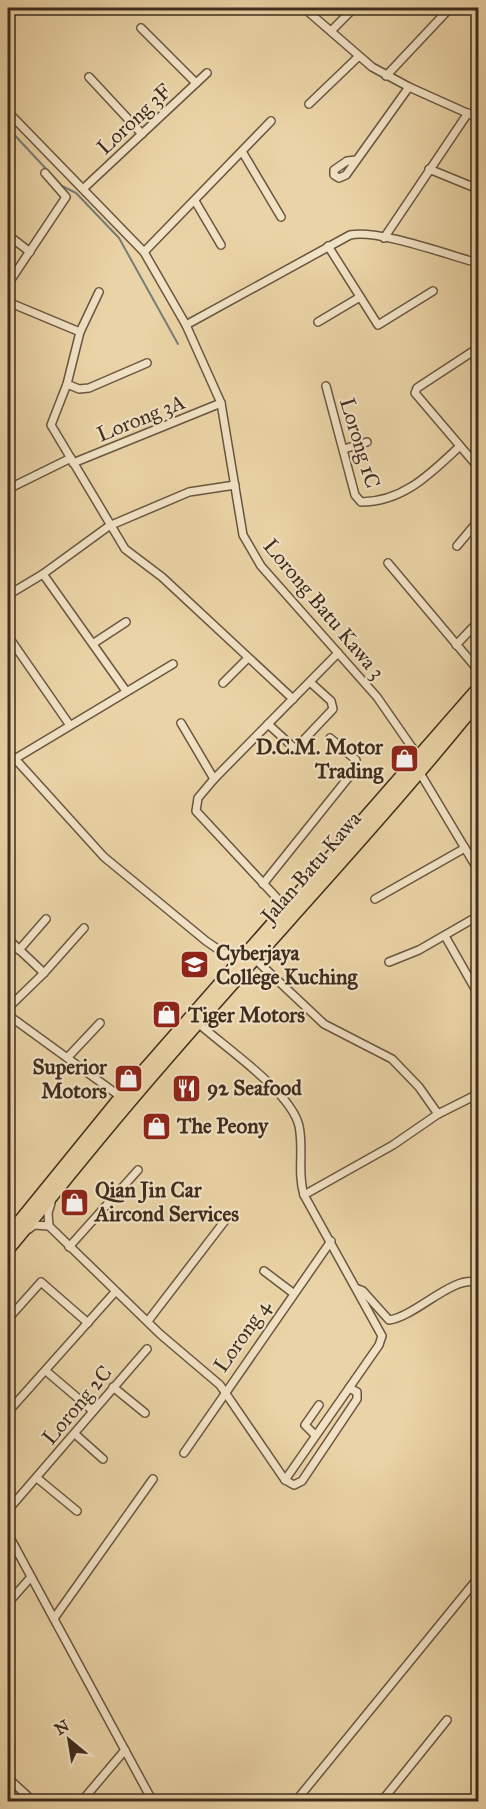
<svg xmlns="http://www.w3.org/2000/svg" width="486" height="1809" font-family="'IM FELL Great Primer',serif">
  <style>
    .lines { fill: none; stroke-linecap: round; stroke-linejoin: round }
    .stream { stroke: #777e77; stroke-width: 2 }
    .minor-casing { stroke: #69563f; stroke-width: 10 }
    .trunk-casing { stroke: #3e2c1d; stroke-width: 15 }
    .minor { stroke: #f1e2c5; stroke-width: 7 }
    .trunk { stroke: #ead3a6; stroke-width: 12 }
    .labels { text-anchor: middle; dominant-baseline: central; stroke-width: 4.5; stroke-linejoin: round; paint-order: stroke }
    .street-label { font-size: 21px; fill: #3e2c1d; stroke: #f1e2c5 }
    .poi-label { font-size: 21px; font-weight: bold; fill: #3e2c1d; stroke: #f1e2c5; text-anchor: start }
  </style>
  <rect width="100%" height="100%" fill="#ead3a6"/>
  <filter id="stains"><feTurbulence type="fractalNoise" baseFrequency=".00333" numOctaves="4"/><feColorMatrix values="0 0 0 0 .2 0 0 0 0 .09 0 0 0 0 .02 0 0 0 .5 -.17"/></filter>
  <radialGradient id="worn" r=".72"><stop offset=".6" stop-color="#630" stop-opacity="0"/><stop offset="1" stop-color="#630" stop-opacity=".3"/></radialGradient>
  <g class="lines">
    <!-- stream -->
    <polyline class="stream" points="8,128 62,186 76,193 119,238 178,344"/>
    <defs>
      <g id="minor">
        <polyline points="304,8 372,67 409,87 478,118"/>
        <polyline points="141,28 196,83"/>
        <polyline points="331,31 354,8"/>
        <polyline points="386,76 450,8"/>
        <polyline points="89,77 142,134"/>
        <polyline points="309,104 358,57"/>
        <polyline points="8,112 144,252 186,325 221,403 243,535 261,566 377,697 420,759"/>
        <polyline points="243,153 281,217"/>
        <polyline points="356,160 347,161 334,170 334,175 339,178 346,175 409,87"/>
        <polyline points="429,169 478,189"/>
        <polyline points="84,188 207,73"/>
        <polyline points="195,201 221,245"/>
        <polyline points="8,235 30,252"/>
        <polyline points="384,238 468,113"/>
        <polyline points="328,246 378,325 433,291"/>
        <polyline points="144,252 271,121"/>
        <polyline points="8,284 66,197 45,173"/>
        <polyline points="99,292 80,332 67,384 51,425 125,549 162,577 293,699"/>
        <polyline points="8,302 80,332"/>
        <polyline points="318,322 360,297"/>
        <path d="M 186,325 L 350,235 C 378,229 448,255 478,263"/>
        <polyline points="478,348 417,388 415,393 478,467"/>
        <polyline points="67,384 79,389 89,388 147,363"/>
        <path d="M 326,386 L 355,495 L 361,502 C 403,502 430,474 459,447"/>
        <polyline points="344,449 367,442"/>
        <polyline points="73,463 221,403"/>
        <polyline points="8,489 71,458"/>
        <polyline points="457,546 478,521"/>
        <polyline points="388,563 478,670"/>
        <polyline points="43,574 126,691"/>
        <polyline points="8,595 43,574 109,526 189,492 235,485"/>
        <polyline points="8,636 69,724"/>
        <polyline points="94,643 126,622"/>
        <polyline points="456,645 478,622"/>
        <polyline points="223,683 248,658"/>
        <polyline points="181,723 214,779"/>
        <polyline points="268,724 293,747 297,747 333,709 331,701 310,682"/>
        <polyline points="8,751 104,857 206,941 238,963"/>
        <polyline points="8,763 173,664"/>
        <polyline points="420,773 478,870"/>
        <polyline points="263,884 356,768 356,760 330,738"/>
        <polyline points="375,899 465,848"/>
        <polyline points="287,909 196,811 198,798 214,779 338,653"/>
        <polyline points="445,936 478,994"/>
        <polyline points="8,939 44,973"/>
        <polyline points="19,950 46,919"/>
        <polyline points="256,960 324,1024 392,1059 419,1087 438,1114 478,1094"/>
        <polyline points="389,962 419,950 478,916"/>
        <polyline points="8,1008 44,973 84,928"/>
        <polyline points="8,1015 121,1097"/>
        <path d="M 199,1024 C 226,1048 291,1092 299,1126 C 304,1149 297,1173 304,1195"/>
        <polyline points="68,1057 100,1023"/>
        <polyline points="51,1203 48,1213 49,1226 160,1334 220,1385 285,1480 379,1345 382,1336 304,1195 393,1145 438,1114"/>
        <polyline points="29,1229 34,1225 49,1226"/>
        <polyline points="69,1247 138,1170"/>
        <polyline points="264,1271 293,1293"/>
        <path d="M 358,1289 L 363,1291 L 389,1320 C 415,1317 455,1273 478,1283"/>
        <polyline points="8,1319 41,1282 88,1323"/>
        <polyline points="148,1321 227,1218"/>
        <polyline points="46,1371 93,1411"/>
        <polyline points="113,1387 145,1413"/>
        <polyline points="8,1412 115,1292"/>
        <polyline points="75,1434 103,1459"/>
        <polyline points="315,1435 305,1425 319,1405"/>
        <polyline points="184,1453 331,1241"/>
        <polyline points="37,1478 77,1511"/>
        <polyline points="285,1480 294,1485 302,1481 357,1399 357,1392 349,1388"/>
        <polyline points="8,1510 147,1349"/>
        <polyline points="8,1534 153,1802"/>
        <polyline points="8,1603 31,1577"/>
        <polyline points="55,1617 153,1479"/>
        <polyline points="8,1778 34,1802"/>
        <polyline points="81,1802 125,1750"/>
        <polyline points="295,1802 478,1578"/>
        <polyline points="381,1802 447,1720"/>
      </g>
      <g id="trunk">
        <polyline points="8,1236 121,1097 478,689"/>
        <path d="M 8,1249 C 44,1206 79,1162 115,1119 C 233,977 362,845 478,701"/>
      </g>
    </defs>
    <!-- minor casing -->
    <use href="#minor" class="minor-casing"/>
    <!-- trunk casing -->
    <use href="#trunk" class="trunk-casing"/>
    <!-- minor -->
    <use href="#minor" class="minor"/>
    <!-- trunk -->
    <use href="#trunk" class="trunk"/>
  </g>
  <!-- icons -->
  <defs>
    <symbol id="shop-square" viewBox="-11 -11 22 22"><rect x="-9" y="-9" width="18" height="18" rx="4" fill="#8f2418" stroke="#f1e2c5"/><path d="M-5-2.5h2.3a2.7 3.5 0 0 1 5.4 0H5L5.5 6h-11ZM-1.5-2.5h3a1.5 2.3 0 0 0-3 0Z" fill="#fff"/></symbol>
    <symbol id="university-square" viewBox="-11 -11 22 22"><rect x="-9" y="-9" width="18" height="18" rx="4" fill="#8f2418" stroke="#f1e2c5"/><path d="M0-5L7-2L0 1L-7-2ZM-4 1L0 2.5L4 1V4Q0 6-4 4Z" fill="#fff"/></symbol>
    <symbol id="restaurant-square" viewBox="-11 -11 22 22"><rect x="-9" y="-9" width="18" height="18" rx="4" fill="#8f2418" stroke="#f1e2c5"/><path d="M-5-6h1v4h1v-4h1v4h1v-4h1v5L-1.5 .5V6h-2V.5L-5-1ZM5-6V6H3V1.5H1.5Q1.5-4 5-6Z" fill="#fff"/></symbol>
  </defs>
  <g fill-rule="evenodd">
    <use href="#shop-square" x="388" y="742" width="33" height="33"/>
    <use href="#university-square" x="178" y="948" width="33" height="33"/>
    <use href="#shop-square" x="150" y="998" width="33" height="33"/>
    <use href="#shop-square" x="112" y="1062" width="33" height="33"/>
    <use href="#restaurant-square" x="170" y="1072" width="33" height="33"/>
    <use href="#shop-square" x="140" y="1110" width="33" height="33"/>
    <use href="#shop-square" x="58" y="1186" width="33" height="33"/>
  </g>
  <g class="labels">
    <!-- street labels -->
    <g class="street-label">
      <text transform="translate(134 119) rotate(-43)">Lorong 3F</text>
      <text transform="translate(141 418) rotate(-22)">Lorong 3A</text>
      <text transform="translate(360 443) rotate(73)">Lorong 1C</text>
      <text transform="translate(324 609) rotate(50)">Lorong Batu Kawa 3</text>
      <text transform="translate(311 867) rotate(-49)">Jalan Batu Kawa</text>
      <text transform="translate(242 1336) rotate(-55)">Lorong 4</text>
      <text transform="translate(77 1405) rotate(-50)">Lorong 2C</text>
    </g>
    <!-- poi labels -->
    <g class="poi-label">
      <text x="383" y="747" text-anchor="end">D.C.M. Motor<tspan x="383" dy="24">Trading</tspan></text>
      <text x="216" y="953">Cyberjaya<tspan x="216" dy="24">College Kuching</tspan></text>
      <text x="188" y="1015">Tiger Motors</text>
      <text x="107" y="1067" text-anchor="end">Superior<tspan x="107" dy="24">Motors</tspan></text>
      <text x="207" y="1088">92 Seafood</text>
      <text x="177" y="1126">The Peony</text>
      <text x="95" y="1190">Qian Jin Car<tspan x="95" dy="24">Aircond Services</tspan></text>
    </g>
  </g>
  <!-- margin -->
  <rect width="486" height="1809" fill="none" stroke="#ead3a6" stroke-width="30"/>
  <rect x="9" y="9" width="468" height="1791" fill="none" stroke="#3e2c1d" stroke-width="3"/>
  <rect x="15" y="15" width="456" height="1779" fill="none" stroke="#3e2c1d" stroke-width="1.5"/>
  <!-- north arrow -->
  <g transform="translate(69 1740) rotate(330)" stroke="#f1e2c5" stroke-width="4.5" paint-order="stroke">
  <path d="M0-4.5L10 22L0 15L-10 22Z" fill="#3e2c1d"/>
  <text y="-9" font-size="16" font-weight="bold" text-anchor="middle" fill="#3e2c1d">N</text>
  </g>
  <rect width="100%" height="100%" filter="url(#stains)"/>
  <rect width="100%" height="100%" fill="url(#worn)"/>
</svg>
